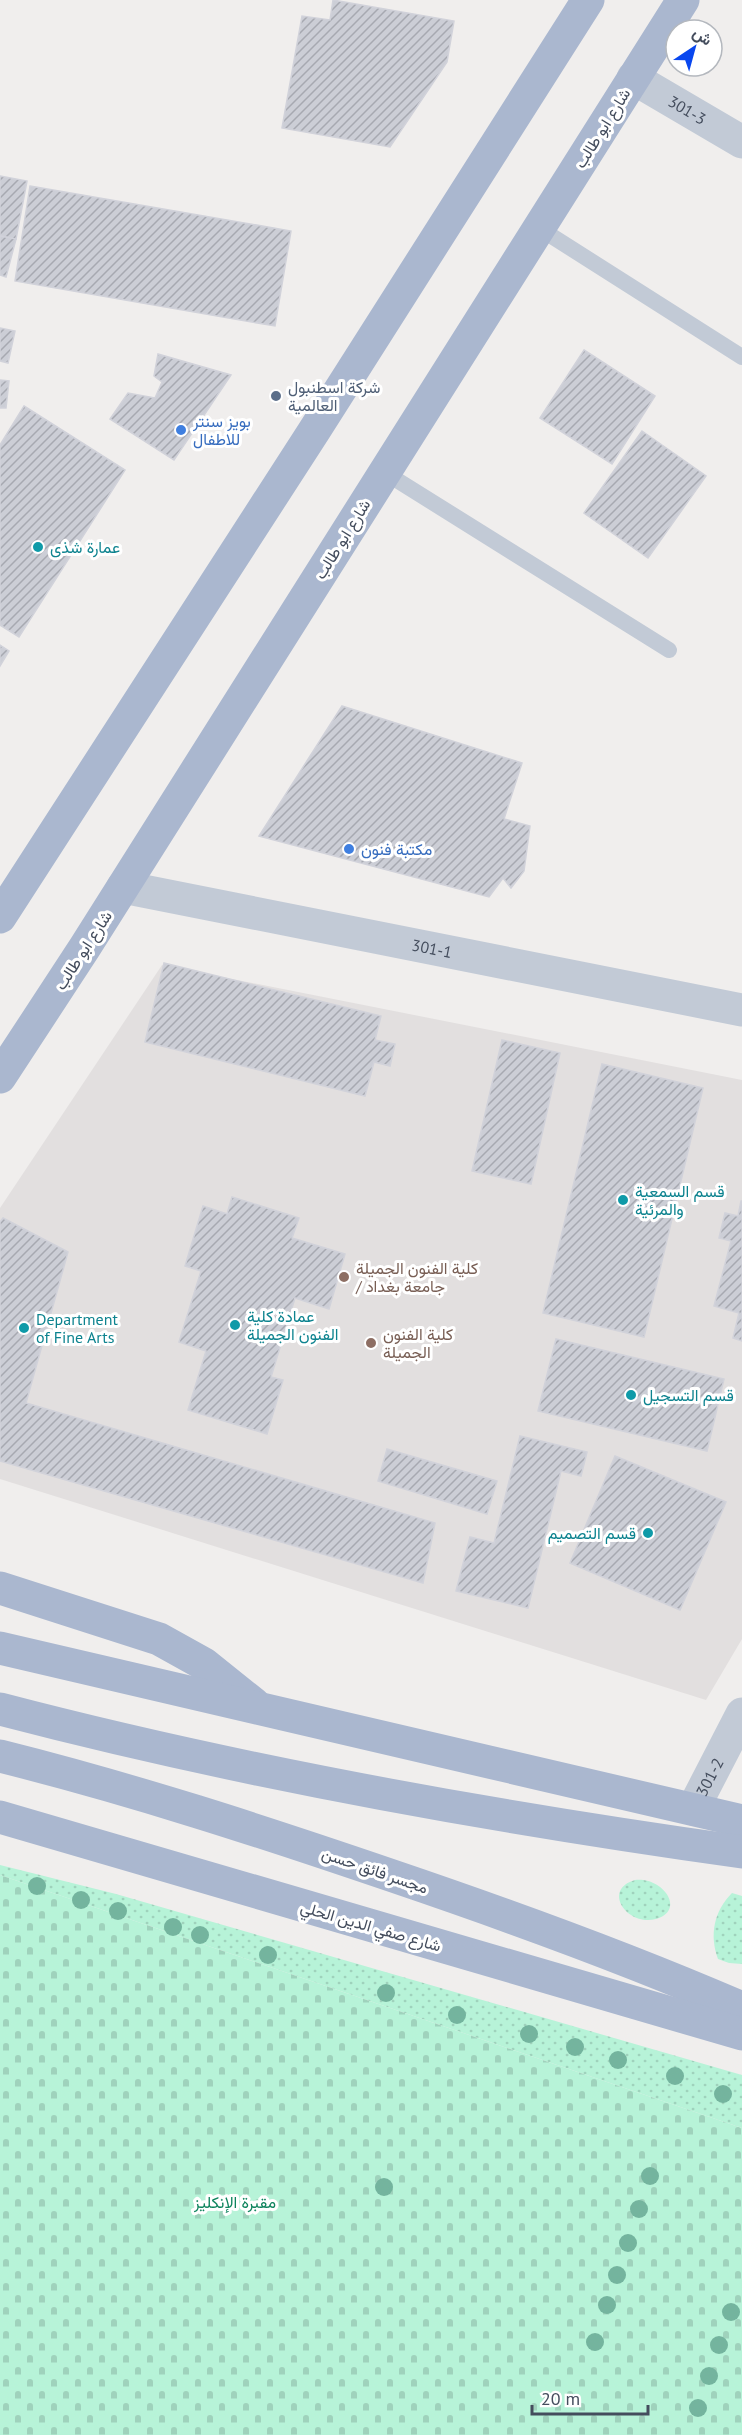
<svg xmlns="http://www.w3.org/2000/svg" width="742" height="2435" font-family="'PT Sans',Vazirmatn,sans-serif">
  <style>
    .education { fill: #e2dfdf }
    .grass { fill: url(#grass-dots) }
    .cemetery { fill: url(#cemetery-stones) }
    .building { fill: url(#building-hatch); stroke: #d1d2da; stroke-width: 1.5 }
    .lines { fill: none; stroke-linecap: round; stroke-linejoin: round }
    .service { stroke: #c2cad6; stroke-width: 16 }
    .minor { stroke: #c2cad6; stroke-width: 33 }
    .primary { stroke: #aab7cf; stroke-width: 33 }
    .tree { fill: #74b49e }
    .service-dot { fill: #5c6f8a; stroke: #fff; stroke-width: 2 }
    .shop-dot { fill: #3f7fe0; stroke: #fff; stroke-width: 2 }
    .culture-dot { fill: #0f9aa8; stroke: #fff; stroke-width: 2 }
    .education-dot { fill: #8d6e63; stroke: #fff; stroke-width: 2 }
    .labels { text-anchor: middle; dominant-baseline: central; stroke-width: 6; stroke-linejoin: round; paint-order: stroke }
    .street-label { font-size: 16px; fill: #444d5d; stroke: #fff }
    .service-label { font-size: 16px; fill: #4e5e75; stroke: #fff; text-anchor: start }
    .shop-label { font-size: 16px; fill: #366cbe; stroke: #fff; text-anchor: start }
    .culture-label { font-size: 16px; fill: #0d838f; stroke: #fff; text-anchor: start }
    .education-label { font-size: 16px; fill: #785e54; stroke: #fff; text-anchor: start }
    .park-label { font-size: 16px; fill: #0e845d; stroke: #fff }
  </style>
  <defs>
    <pattern id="grass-dots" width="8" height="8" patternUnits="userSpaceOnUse" patternTransform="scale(1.5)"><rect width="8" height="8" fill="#b7f3d8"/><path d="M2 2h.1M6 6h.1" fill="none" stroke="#9fd2bc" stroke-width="1.8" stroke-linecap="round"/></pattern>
    <pattern id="cemetery-stones" width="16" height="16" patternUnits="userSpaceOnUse" patternTransform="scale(1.5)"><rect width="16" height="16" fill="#b7f3d8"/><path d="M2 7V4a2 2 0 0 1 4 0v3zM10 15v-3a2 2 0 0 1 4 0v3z" fill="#9fd2bc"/></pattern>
    <pattern id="building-hatch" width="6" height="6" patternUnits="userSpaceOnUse" patternTransform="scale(1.5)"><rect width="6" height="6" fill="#ccced6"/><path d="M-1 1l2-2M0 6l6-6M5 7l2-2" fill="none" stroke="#a7a9b1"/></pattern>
  </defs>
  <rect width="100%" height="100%" fill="#f0eeed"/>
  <!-- education -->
  <polygon class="education" points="162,965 742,1080 742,1639 706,1700 0,1479 0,1208"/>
  <!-- grass -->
  <g class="grass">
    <polygon points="0,1865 116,1894 742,2075 742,2128 0,1875"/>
    <path d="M 635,1880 C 664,1877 686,1911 656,1919 C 628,1927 601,1890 635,1880 Z"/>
    <path d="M 732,1893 L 742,1896 L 742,1964 L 729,1963 L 718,1959 C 709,1935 714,1911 732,1893 Z"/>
  </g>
  <!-- cemetery -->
  <polygon class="cemetery" points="0,1875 742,2128 742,2435 0,2435"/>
  <!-- building -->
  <g class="building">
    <polygon points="333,0 454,21 447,62 390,147 282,128 302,16 330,20"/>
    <polygon points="0,176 27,181 16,239 0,236"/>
    <polygon points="30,186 291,231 275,326 15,281"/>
    <polygon points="0,236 16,239 6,277 0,275"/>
    <polygon points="0,328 15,331 8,363 0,361"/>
    <polygon points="584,350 655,396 612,464 540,418"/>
    <polygon points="158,354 231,375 174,460 110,419 128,393 155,398 162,382 154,376"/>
    <polygon points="0,380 9,381 6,408 0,408"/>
    <polygon points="24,406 125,470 19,637 0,625 0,445"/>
    <polygon points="642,431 706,476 648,558 584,513"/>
    <polygon points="0,645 9,651 0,666"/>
    <polygon points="342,706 522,763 504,819 530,826 524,871 511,888 503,878 489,897 259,836"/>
    <polygon points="164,963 381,1016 375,1040 395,1044 390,1066 374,1062 365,1096 145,1042"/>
    <polygon points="502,1040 560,1053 531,1184 472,1171"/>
    <polygon points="602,1064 703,1088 644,1337 543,1313"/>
    <polygon points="232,1197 299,1218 292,1238 345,1254 329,1309 295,1298 271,1377 283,1380 267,1434 188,1410 206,1351 179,1342 201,1271 185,1266 203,1206 227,1214"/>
    <polygon points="741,1201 742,1201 742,1341 733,1338 739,1313 714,1306 731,1241 719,1238 725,1213 738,1216"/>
    <polygon points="3,1218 68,1252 26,1403 435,1523 423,1583 0,1461 0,1222"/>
    <polygon points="556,1339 724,1379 707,1451 538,1411"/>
    <polygon points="520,1436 587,1452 581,1476 561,1471 528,1608 456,1591 470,1537 494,1543"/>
    <polygon points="387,1449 497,1481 487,1514 378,1481"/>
    <polygon points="615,1456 726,1502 680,1610 570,1563"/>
  </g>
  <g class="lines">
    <!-- service -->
    <g class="service">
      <polyline points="539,228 742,357"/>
      <polyline points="384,472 669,650"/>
    </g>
    <!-- minor -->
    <g class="minor">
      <path id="s1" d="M 633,78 L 742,142"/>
      <path id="s2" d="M 123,887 L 742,1010"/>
      <path id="s3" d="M 693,1809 L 742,1714"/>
    </g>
    <!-- primary -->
    <g class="primary">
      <polyline points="0,917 314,431 588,0"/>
      <polyline points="0,1077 85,947 683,0"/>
      <polyline points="0,1588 159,1639 204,1664 254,1704"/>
      <polyline points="0,1648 742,1821"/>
      <path d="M 0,1709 C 244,1773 492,1817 742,1852"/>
      <path d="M 0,1756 C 132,1789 261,1831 390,1875 C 508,1915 627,1958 742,2008"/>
      <polyline points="0,1817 742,2034"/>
    </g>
  </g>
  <!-- trees -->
  <g class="tree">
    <circle cx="37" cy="1886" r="9"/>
    <circle cx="81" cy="1900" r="9"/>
    <circle cx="118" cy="1911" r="9"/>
    <circle cx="173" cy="1927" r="9"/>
    <circle cx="200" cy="1935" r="9"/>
    <circle cx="268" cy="1955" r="9"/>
    <circle cx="386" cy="1993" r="9"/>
    <circle cx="457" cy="2015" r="9"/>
    <circle cx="529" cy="2034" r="9"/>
    <circle cx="575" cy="2047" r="9"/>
    <circle cx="618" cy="2060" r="9"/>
    <circle cx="675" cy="2076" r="9"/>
    <circle cx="723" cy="2094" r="9"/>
    <circle cx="650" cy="2176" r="9"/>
    <circle cx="384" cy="2187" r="9"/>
    <circle cx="639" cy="2209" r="9"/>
    <circle cx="628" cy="2243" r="9"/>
    <circle cx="617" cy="2275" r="9"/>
    <circle cx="607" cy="2305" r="9"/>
    <circle cx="731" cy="2312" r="9"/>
    <circle cx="595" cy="2342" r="9"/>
    <circle cx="719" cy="2345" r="9"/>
    <circle cx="709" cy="2376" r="9"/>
    <circle cx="698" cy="2408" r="9"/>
  </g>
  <!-- markers -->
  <circle class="service-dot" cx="276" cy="396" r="6"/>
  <g class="shop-dot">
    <circle cx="181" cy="430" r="6"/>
    <circle cx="349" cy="849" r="6"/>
  </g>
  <g class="culture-dot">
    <circle cx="38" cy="547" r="6"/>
    <circle cx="623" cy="1200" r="6"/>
    <circle cx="235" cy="1325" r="6"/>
    <circle cx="24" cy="1328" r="6"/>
    <circle cx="631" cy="1395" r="6"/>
    <circle cx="648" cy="1533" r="6"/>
  </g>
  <g class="education-dot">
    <circle cx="344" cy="1277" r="6"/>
    <circle cx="371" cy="1343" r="6"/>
  </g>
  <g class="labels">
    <!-- street labels -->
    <g class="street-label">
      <text stroke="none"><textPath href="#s1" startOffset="63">301-3</textPath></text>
      <text transform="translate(602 128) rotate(-58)">شارع ابو طالب</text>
      <text transform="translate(342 539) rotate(-58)">شارع ابو طالب</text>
      <text stroke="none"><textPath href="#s2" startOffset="315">301-1</textPath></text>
      <text transform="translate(83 950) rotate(-57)">شارع ابو طالب</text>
      <text stroke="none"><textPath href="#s3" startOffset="36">301-2</textPath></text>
      <text transform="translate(375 1870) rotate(19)">مجسر فائق حسن</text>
      <text transform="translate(371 1926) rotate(16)">شارع صفي الدين الحلي</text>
    </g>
    <!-- service labels -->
    <g class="service-label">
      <text x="288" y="387">شركة اسطنبول<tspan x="288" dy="18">العالمية</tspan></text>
    </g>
    <!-- shop labels -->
    <g class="shop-label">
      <text x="193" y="421">بويز سنتر<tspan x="193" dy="18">للاطفال</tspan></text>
      <text x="361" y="849">مكتبة فنون</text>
    </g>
    <!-- culture labels -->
    <g class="culture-label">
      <text x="50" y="547">عمارة شذى</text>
      <text x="635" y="1191">قسم السمعية<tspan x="635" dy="18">والمرئية</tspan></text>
      <text x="247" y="1316">عمادة كلية<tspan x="247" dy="18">الفنون الجميلة</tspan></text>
      <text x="36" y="1319">Department<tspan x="36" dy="18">of Fine Arts</tspan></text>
      <text x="643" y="1395">قسم التسجيل</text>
      <text x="636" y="1533" text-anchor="end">قسم التصميم</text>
    </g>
    <!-- education labels -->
    <g class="education-label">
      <text x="356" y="1268">كلية الفنون الجميلة<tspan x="356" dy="18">/ جامعة بغداد</tspan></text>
      <text x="383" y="1334">كلية الفنون<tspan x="383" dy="18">الجميلة</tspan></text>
    </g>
    <!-- park labels -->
    <g class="park-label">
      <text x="235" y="2202">مقبرة الإنكليز</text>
    </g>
  </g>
  <!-- north arrow -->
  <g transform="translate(694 48) rotate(36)"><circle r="28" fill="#ffffff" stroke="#b4b8be" stroke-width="1.5"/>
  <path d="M0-4.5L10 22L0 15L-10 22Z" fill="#0947ef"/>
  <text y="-9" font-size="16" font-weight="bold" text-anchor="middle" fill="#444d5d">ش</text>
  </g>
  <!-- scale -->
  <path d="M532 2405v9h116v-9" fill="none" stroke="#444d5d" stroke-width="3"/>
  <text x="541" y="2405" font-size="18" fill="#444d5d" stroke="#ffffff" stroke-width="4.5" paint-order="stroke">20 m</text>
</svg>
